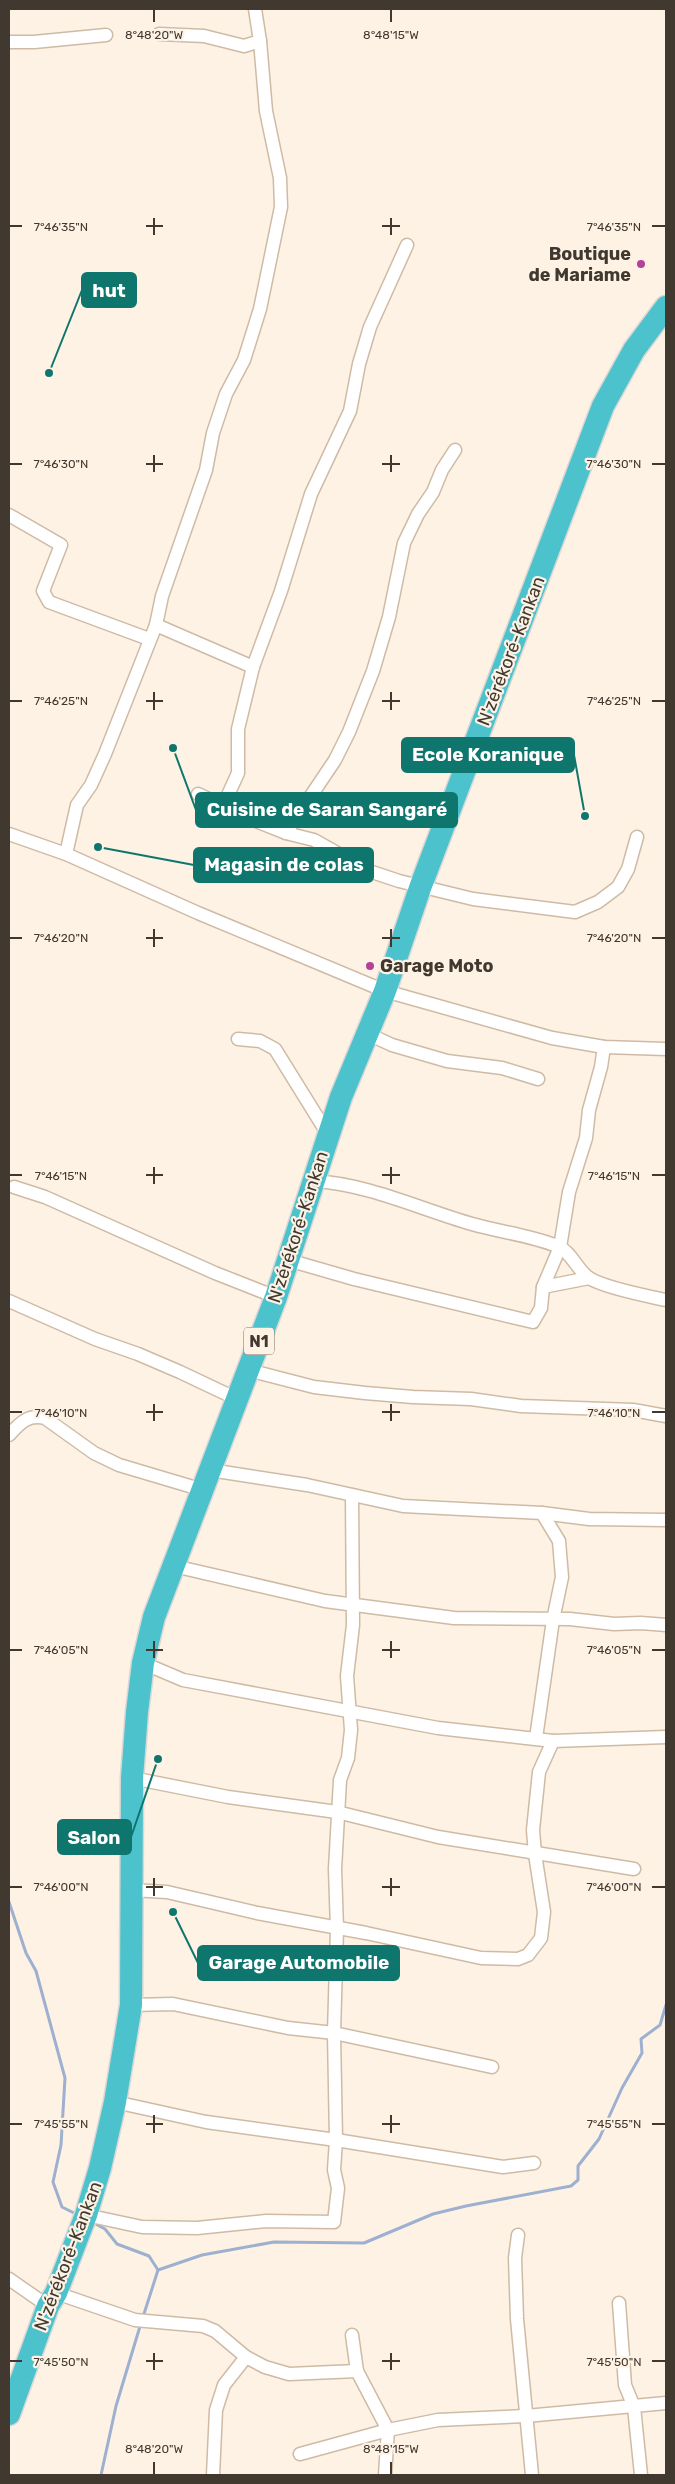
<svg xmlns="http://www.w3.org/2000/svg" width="675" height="2484" font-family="Rubik,sans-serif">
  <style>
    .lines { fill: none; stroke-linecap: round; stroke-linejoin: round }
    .stream { stroke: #9db0cf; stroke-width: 3 }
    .street-casing { stroke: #cebba5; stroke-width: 15 }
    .highway-casing { stroke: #d9d7d6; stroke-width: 25 }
    .street { stroke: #fff; stroke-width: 12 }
    .highway { stroke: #4cc2cc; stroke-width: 22 }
    .ticks { fill: none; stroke: #413930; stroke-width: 2 }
    .poi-dot { fill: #b64199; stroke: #fef2e5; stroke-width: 2 }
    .labels { text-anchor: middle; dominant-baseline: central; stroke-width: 4.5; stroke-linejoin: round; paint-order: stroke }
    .shield { fill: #fef2e5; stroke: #7a7066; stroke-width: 1 }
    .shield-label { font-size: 16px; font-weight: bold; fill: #413930 }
    .poi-label { font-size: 18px; font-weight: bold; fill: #413930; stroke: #fef2e5; text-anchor: end }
    .street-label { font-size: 18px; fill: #413930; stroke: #fef2e5 }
    .ticks-label { font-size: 12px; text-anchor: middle; fill: #413930; stroke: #fef2e5; stroke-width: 4.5; stroke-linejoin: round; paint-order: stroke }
    .leader { fill: none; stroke: #0f766e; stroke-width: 2 }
    .callout-dot { fill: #0f766e; stroke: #fef2e5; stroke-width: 2 }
    .callout { fill: #0f766e; stroke: #0f766e; stroke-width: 2 }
    .callout-label { font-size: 19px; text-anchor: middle; font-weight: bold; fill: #fff }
  </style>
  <rect width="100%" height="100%" fill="#fef2e5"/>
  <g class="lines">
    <!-- stream -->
    <g class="stream">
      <polyline points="9,1902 26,1953 36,1971 65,2078 61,2145 53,2182 62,2207 78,2215"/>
      <polyline points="92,2222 105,2229 117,2244 149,2256 158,2270 143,2317"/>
      <polyline points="158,2270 202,2255 274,2242 364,2243 433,2214 466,2206 571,2186 578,2180 578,2166 599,2139 622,2088 642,2053 641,2039 660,2025 666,2005"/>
      <polyline points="101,2475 116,2406 141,2323"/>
    </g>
    <defs>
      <g id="street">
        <polyline points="255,9 260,41 266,111 280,178 281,207 260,309 244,360 226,394 213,433 206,470 162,596 156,625 105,754 91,785 77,805 66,854 198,913 385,991 552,1038 604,1047 666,1049"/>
        <polyline points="159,34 204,36 244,46 260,41"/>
        <polyline points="9,42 34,42 106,35"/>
        <polyline points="9,515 61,545 43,591 49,602 149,639"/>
        <polyline points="156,625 253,667"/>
        <polyline points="198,794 246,817 286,833 314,840 369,871 399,881 473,899 575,912 598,902 618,887 628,869 637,837"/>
        <polyline points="223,806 238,773 238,729 253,667 281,591 311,494 350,411 359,364 370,327 407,245"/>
        <polyline points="286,833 335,760 349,732 373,671 389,617 404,543 418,514 433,492 442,470 455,450"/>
        <polyline points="9,834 66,854"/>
        <polyline points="366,1033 392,1045 447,1061 502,1068 538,1079"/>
        <polyline points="238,1039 260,1041 275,1049 329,1136"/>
        <path d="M 314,1181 C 368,1184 420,1209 472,1224 C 500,1232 529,1235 557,1246 C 571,1251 577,1270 589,1278 C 605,1288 647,1296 666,1300"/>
        <polyline points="14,1187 45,1197 215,1273 276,1297"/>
        <polyline points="288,1260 354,1279 533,1322 541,1308 543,1287 560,1247 569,1192 586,1138 589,1110 601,1067 604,1047"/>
        <polyline points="543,1287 589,1278"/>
        <polyline points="9,1301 95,1339 138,1354 180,1372 237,1399"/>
        <polyline points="248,1370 314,1387 365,1393 413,1397 471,1399 521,1406 633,1410 666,1416"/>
        <path d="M 9,1435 C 20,1423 28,1414 45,1418 L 94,1453 L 119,1465 L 203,1490"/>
        <polyline points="210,1470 307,1485 403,1506 542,1513 589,1519 666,1520"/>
        <polyline points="174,1566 325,1601 454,1618 570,1619 614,1624 641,1623 666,1625"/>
        <polyline points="143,1663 183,1680 438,1728 553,1741 666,1737"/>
        <polyline points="536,1738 553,1620 562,1577 559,1541 542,1513"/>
        <polyline points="132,1778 228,1797 337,1812 438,1837 634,1869"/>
        <polyline points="131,1890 167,1892 257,1913 366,1933 481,1958 518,1959 528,1955 541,1938 544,1912 535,1854 533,1830 539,1772 553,1741"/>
        <polyline points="131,2005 173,2004 288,2028 334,2033 492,2067"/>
        <polyline points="115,2102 206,2122 336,2140 503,2167 534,2163"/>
        <polyline points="86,2215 142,2227 197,2228 266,2221 334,2222 338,2188 334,2170 336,2140 334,2033 337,1929 335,1869 340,1780 348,1758 351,1730 347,1676 353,1625 352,1495"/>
        <polyline points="518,2235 515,2258 517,2319 532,2475"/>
        <polyline points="9,2279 48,2306"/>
        <polyline points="56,2293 135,2320 203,2326 215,2331 246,2357 265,2367 289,2374 357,2371"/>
        <polyline points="619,2303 625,2385 634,2407 641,2475"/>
        <polyline points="352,2335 357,2371 388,2430 385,2475"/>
        <polyline points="300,2454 388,2430 438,2420 526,2416 666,2403"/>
        <polyline points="213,2475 216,2410 224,2385 246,2357"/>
      </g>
      <polyline id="highway" points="9,2414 48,2306 56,2293 86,2215 100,2168 115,2102 131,2005 132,1778 137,1712 143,1663 154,1617 276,1297 341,1097 385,991 420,888 603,406 634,350 666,307"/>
    </defs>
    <!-- street casing -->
    <use href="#street" class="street-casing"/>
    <!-- highway casing -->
    <use href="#highway" class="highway-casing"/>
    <!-- street -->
    <use href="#street" class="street"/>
    <!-- highway -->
    <use href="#highway" class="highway"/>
  </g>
  <!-- ticks -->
  <path class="ticks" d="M 154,10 L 154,22M 391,10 L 391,22M 154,218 L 154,235M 391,218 L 391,235M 10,226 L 22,226M 146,226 L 163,226M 382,226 L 400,226M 652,226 L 665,226M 154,455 L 154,472M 391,455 L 391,472M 10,464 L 22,464M 146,464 L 163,464M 382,464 L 400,464M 652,464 L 665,464M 154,692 L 154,710M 391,692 L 391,710M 10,701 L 22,701M 146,701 L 163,701M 382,701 L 400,701M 652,701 L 665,701M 154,929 L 154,947M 391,929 L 391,947M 10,938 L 22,938M 146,938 L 163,938M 382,938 L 400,938M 652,938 L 665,938M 154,1167 L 154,1184M 391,1167 L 391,1184M 10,1175 L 22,1175M 146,1175 L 163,1175M 382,1175 L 400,1175M 652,1175 L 665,1175M 154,1404 L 154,1421M 391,1404 L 391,1421M 10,1412 L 22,1412M 146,1412 L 163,1412M 382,1412 L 400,1412M 652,1412 L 665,1412M 154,1641 L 154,1658M 391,1641 L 391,1658M 10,1650 L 22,1650M 146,1650 L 163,1650M 382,1650 L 400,1650M 652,1650 L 665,1650M 154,1878 L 154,1896M 391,1878 L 391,1896M 10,1887 L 22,1887M 146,1887 L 163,1887M 382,1887 L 400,1887M 652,1887 L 665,1887M 154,2115 L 154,2133M 391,2115 L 391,2133M 10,2124 L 22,2124M 146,2124 L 163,2124M 382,2124 L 400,2124M 652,2124 L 665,2124M 154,2353 L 154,2370M 391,2353 L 391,2370M 10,2361 L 22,2361M 146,2361 L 163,2361M 382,2361 L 400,2361M 652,2361 L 665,2361M 154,2462 L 154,2474M 391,2462 L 391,2474"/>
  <!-- markers -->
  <g class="poi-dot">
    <circle cx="641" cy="264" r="5"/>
    <circle cx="370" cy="966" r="5"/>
  </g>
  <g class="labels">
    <!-- shield labels -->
    <rect class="shield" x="244" y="1327.5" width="30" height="27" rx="4"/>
    <g class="shield-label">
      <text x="259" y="1341">N1</text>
    </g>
    <!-- poi labels -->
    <g class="poi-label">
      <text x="631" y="254">Boutique<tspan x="631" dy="21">de Mariame</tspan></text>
      <text x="380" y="966" text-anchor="start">Garage Moto</text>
    </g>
    <!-- street labels -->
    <g class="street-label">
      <text transform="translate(511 651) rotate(-69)">N'zérékoré-Kankan</text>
      <text transform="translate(298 1227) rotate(-72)">N'zérékoré-Kankan</text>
      <text transform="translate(68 2256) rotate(-69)">N'zérékoré-Kankan</text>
    </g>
  </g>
  <g class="ticks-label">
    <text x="154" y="39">8°48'20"W</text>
    <text x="391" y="39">8°48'15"W</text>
    <text x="61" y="231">7°46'35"N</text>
    <text x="614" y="231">7°46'35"N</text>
    <text x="61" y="468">7°46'30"N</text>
    <text x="614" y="468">7°46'30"N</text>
    <text x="61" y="705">7°46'25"N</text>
    <text x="614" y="705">7°46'25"N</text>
    <text x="61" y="942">7°46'20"N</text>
    <text x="614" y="942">7°46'20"N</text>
    <text x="61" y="1180">7°46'15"N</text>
    <text x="614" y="1180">7°46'15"N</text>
    <text x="61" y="1417">7°46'10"N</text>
    <text x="614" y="1417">7°46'10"N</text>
    <text x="61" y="1654">7°46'05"N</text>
    <text x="614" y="1654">7°46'05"N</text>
    <text x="61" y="1891">7°46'00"N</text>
    <text x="614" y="1891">7°46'00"N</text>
    <text x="61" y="2128">7°45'55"N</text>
    <text x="614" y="2128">7°45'55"N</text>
    <text x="61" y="2366">7°45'50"N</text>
    <text x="614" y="2366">7°45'50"N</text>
    <text x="154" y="2453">8°48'20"W</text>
    <text x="391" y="2453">8°48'15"W</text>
  </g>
  <!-- callouts -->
  <path class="leader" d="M49 373L82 290M585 816L574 755M173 748L196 810M98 847L194 865M158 1759L131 1837M173 1912L198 1963"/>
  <g class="callout-dot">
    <circle cx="49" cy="373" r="5"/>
    <circle cx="585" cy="816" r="5"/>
    <circle cx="173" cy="748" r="5"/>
    <circle cx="98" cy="847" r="5"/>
    <circle cx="158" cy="1759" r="5"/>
    <circle cx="173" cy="1912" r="5"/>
  </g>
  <g class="callout">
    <rect x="82" y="273" width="54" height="34" rx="5"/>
    <rect x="402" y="738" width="172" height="34" rx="5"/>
    <rect x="196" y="793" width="261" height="34" rx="5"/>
    <rect x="194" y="848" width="179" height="34" rx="5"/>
    <rect x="58" y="1820" width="73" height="34" rx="5"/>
    <rect x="198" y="1946" width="201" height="34" rx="5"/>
  </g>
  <g class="callout-label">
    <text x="109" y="297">hut</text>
    <text x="488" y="761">Ecole Koranique</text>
    <text x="327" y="816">Cuisine de Saran Sangaré</text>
    <text x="284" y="871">Magasin de colas</text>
    <text x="94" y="1844">Salon</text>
    <text x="299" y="1969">Garage Automobile</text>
  </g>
  <!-- border -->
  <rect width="675" height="2484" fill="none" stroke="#413930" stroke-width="20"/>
</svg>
